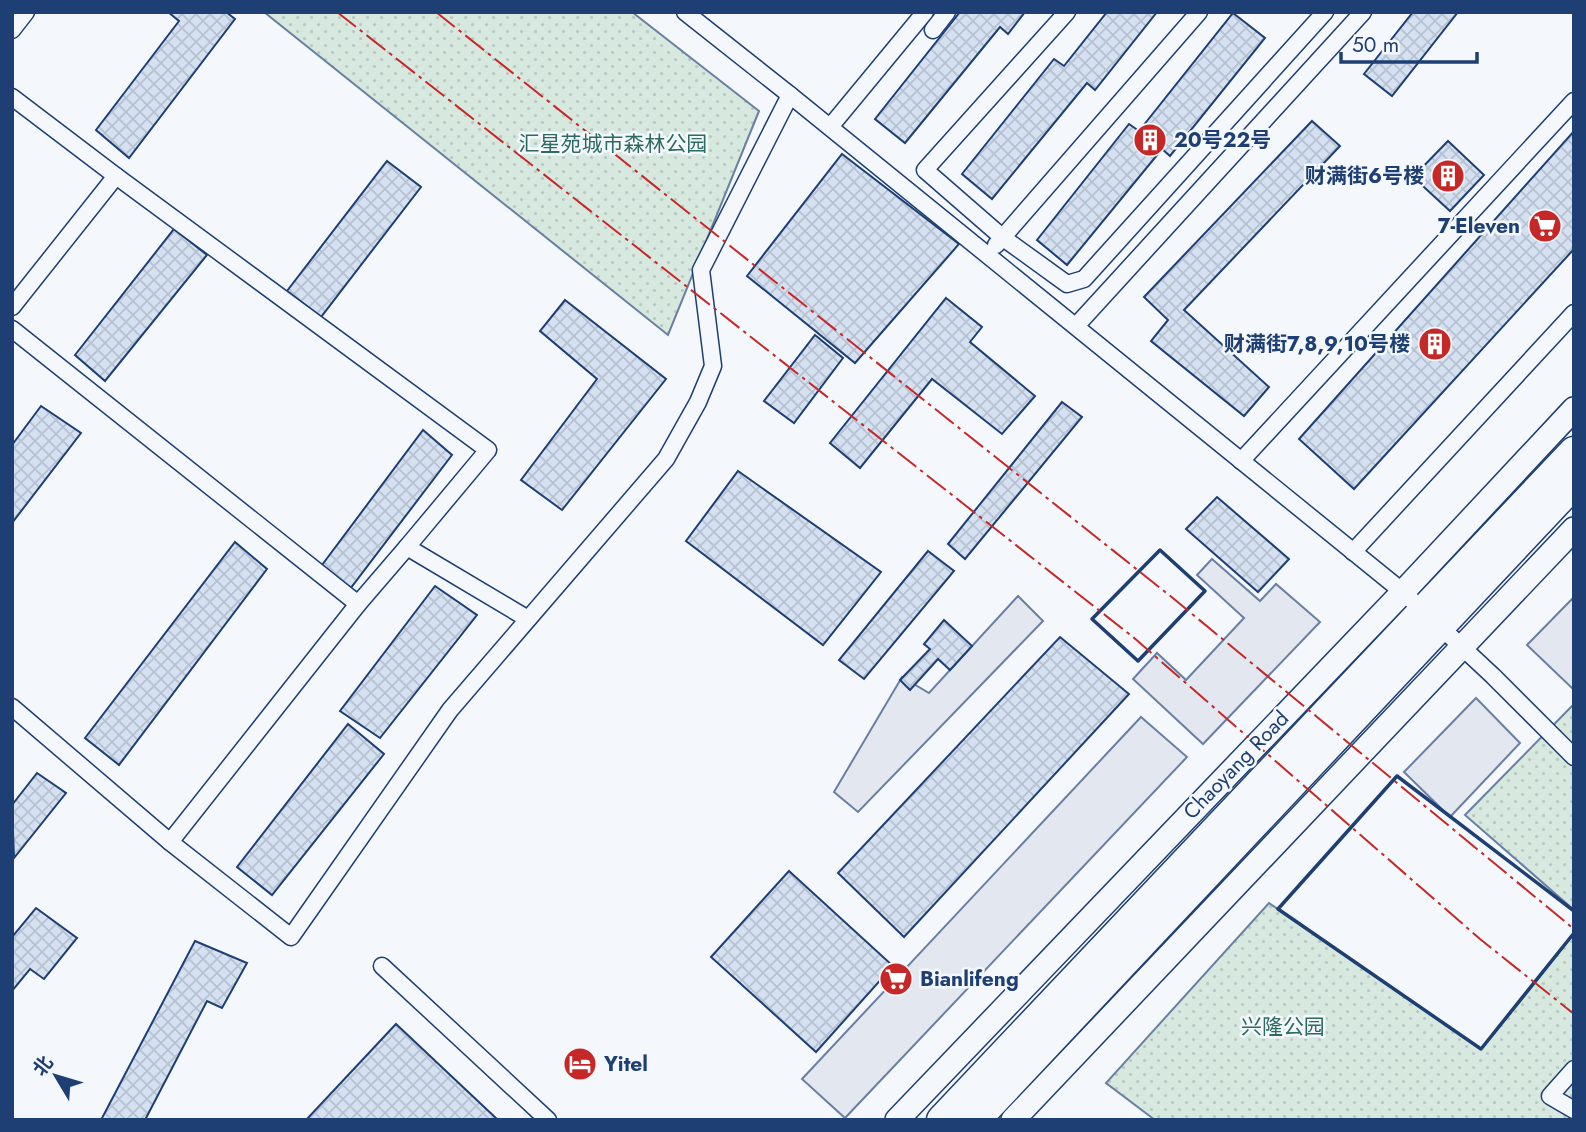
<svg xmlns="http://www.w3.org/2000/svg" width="1586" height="1132" font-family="Jost,'Noto Sans SC',sans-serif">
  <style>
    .green { fill: url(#green-dots); stroke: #687fa3; stroke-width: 2 }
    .parking { fill: #e3e8f0; stroke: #687fa3; stroke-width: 2 }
    .building { fill: url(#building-cross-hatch); stroke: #1d3f73; stroke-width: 2 }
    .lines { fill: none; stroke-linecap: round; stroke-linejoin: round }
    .street-casing { stroke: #1d3f73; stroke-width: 19 }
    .secondary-casing { stroke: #1d3f73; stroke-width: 26 }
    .highway-casing { stroke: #1d3f73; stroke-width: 33 }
    .street { stroke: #f4f7fb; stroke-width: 16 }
    .secondary { stroke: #f4f7fb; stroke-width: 23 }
    .highway { stroke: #f4f7fb; stroke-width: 30 }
    .wall { stroke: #1d3f73; stroke-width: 3.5 }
    .power { stroke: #c62828; stroke-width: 2; stroke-dasharray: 24 5 3.5 5; stroke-linecap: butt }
    .labels { text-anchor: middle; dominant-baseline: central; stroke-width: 5; stroke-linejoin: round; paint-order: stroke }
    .poi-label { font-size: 21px; font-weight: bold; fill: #1d3f73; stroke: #f4f7fb; text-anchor: start }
    .park-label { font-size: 21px; fill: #2c6c60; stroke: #f4f7fb }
    .street-label { font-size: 21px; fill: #1d3f73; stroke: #f4f7fb }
  </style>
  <defs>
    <pattern id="green-dots" width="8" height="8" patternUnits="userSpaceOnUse" patternTransform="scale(1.75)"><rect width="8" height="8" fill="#d7e8df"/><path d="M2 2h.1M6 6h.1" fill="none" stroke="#b8c8c3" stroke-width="1.8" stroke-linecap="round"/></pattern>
    <pattern id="building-cross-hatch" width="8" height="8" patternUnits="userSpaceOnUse" patternTransform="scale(1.75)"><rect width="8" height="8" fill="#d5e0f0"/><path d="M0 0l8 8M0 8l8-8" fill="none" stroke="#b6c1d1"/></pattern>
  </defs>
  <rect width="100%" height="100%" fill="#f4f7fb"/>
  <!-- green -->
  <g class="green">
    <polygon points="264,12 632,12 759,111 668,335"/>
    <polygon points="1574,704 1574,910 1465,815"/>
    <polygon points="1269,903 1481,1049 1574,933 1574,1120 1155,1120 1106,1083"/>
  </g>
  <!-- parking -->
  <g class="parking">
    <polygon points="1212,559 1260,601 1276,584 1320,622 1203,744 1133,679 1157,653 1186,680 1244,618 1197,575"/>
    <polygon points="1018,596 1043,621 858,812 834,792 902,677 929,693"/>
    <polygon points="1574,597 1574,690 1527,645"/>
    <polygon points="1476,698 1520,743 1450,817 1404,772"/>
    <polygon points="1141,717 1187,757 845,1118 802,1079"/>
  </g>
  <!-- building -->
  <g class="building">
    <polygon points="168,12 226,12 235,19 129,158 96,130 179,21"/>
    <polygon points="960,12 1025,12 1008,34 1000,27 905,143 875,119"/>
    <polygon points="1107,12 1157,12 1095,90 1087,83 992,199 962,174 1054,59 1064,66"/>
    <polygon points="1413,12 1458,12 1392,96 1364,74"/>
    <polygon points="1233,13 1265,38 1170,156 1162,149 1067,265 1037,240 1129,124 1139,131"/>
    <polygon points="1312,121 1340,146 1184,310 1269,387 1244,416 1151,341 1168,320 1144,297"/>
    <polygon points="1574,131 1574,249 1354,489 1299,439"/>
    <polygon points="1448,141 1484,175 1450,211 1413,177"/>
    <polygon points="842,154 959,244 855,363 747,276"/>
    <polygon points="387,161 421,187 321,317 287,291"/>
    <polygon points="174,229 207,255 105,381 75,355"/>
    <polygon points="946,298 982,327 970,342 1035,396 1002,434 932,379 860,468 830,443"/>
    <polygon points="565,300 666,379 562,510 521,480 597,379 540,331"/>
    <polygon points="815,335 843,358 794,423 764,401"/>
    <polygon points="1062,402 1082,417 965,559 948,544"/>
    <polygon points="41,406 81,433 12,523 12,445"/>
    <polygon points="423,430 452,455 350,589 322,565"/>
    <polygon points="738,471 881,572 823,645 686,541"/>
    <polygon points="1217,497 1289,559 1258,592 1186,529"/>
    <polygon points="235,542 267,569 119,765 85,738"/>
    <polygon points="928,551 954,571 864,679 839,660"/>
    <polygon points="435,586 477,615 380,738 340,711"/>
    <polygon points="944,620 972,646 950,670 938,659 910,690 900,680 930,649 924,644"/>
    <polygon points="1060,637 1129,694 904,937 838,873"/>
    <polygon points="348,724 384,754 272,895 237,867"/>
    <polygon points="37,773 66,793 14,858 12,805"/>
    <polygon points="789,871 893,966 816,1052 711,957"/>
    <polygon points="36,908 77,938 44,979 30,969 12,991 12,937"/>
    <polygon points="195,941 247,963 222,1008 207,1001 145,1120 101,1120"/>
    <polygon points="396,1024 498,1120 306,1120"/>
  </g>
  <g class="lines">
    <defs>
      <g id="street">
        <polyline points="685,12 790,95 1403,592 1493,676 1574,757"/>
        <polyline points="1067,12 925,170 1002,237 1067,284 1084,279 1325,12"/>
        <polyline points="12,30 26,12"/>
        <polyline points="933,30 947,12"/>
        <polyline points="12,97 116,176 488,450 407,547"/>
        <polyline points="830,127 925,12"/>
        <polyline points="996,245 1199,12"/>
        <polyline points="12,307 116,176"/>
        <polyline points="1076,326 1363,12"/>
        <polyline points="12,329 358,604 407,547 528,619"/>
        <polyline points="1241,461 1574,101"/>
        <polyline points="1353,552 1574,313"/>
        <polyline points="358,604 170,842 291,937 450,710 666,459 698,402 713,366 701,270 790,95"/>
        <polyline points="12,707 170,842"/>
        <polyline points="382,966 548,1120"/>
        <polyline points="1574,1069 1550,1096 1574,1110"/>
      </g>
      <g id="secondary">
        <polyline points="897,1120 1403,592 1574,409"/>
        <polyline points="1013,1120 1574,529"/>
      </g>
      <g id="highway">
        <polyline points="942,1120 1574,452"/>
        <polyline points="975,1120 1574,483"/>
      </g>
    </defs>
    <!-- street casing -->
    <use href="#street" class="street-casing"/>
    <!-- secondary casing -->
    <use href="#secondary" class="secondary-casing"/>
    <!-- highway casing -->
    <use href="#highway" class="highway-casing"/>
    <!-- street -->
    <use href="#street" class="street"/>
    <!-- secondary -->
    <use href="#secondary" class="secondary"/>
    <!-- highway -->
    <use href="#highway" class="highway"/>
    <!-- wall -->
    <g class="wall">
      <polygon points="1160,550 1205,591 1138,661 1092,619"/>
      <polyline points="1574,911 1397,776 1278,909 1481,1049 1574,933"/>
    </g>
    <!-- power -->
    <g class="power">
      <polyline points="337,12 1133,637 1480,939 1574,1014"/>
      <polyline points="436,12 1174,599 1574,929"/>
    </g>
  </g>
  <!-- icons -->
  <defs>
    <symbol id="building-disc" viewBox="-11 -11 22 22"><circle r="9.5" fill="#c62828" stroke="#f4f7fb"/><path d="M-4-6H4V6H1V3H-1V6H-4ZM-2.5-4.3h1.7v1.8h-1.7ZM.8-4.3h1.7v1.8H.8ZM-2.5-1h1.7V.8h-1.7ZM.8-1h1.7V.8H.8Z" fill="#fff"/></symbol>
    <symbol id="supermarket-disc" viewBox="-11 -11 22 22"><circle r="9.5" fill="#c62828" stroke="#f4f7fb"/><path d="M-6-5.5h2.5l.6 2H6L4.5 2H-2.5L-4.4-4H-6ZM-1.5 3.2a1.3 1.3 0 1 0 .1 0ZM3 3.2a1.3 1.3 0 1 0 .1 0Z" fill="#fff"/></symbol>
    <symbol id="hotel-disc" viewBox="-11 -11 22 22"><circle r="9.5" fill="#c62828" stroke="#f4f7fb"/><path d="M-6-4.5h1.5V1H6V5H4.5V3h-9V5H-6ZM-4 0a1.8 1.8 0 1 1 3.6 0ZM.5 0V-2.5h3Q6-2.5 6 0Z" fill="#fff"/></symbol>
  </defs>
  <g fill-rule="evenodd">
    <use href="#building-disc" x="1131" y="121" width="38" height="38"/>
    <use href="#building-disc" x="1429" y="157" width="38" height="38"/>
    <use href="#supermarket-disc" x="1526" y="207" width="38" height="38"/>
    <use href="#building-disc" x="1416" y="325" width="38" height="38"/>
    <use href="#supermarket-disc" x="877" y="960" width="38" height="38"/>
    <use href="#hotel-disc" x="561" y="1045" width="38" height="38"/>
  </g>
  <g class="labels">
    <!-- poi labels -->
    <g class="poi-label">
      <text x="1174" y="140">20号22号</text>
      <text x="1424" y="176" text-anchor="end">财满街6号楼</text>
      <text x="1520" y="226" text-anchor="end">7-Eleven</text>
      <text x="1410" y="344" text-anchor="end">财满街7,8,9,10号楼</text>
      <text x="920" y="979">Bianlifeng</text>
      <text x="604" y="1064">Yitel</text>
    </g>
    <!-- park labels -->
    <g class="park-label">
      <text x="613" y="144">汇星苑城市森林公园</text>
      <text x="1283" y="1027">兴隆公园</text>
    </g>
    <!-- street labels -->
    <g class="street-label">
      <text transform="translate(1236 765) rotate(-46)">Chaoyang Road</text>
    </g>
  </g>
  <!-- border -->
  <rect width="1586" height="1132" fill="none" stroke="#1d3f73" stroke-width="28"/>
  <!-- north arrow -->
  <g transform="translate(56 1076) rotate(308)" stroke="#f4f7fb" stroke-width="5" paint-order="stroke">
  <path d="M0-5L12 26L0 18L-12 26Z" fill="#1d3f73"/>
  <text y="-10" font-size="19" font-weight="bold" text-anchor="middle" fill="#1d3f73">北</text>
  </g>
  <!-- scale -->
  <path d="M1341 52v10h136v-10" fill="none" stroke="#1d3f73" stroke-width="3.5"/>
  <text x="1352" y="52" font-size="21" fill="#1d3f73" stroke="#f4f7fb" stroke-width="5" paint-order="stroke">50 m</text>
</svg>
